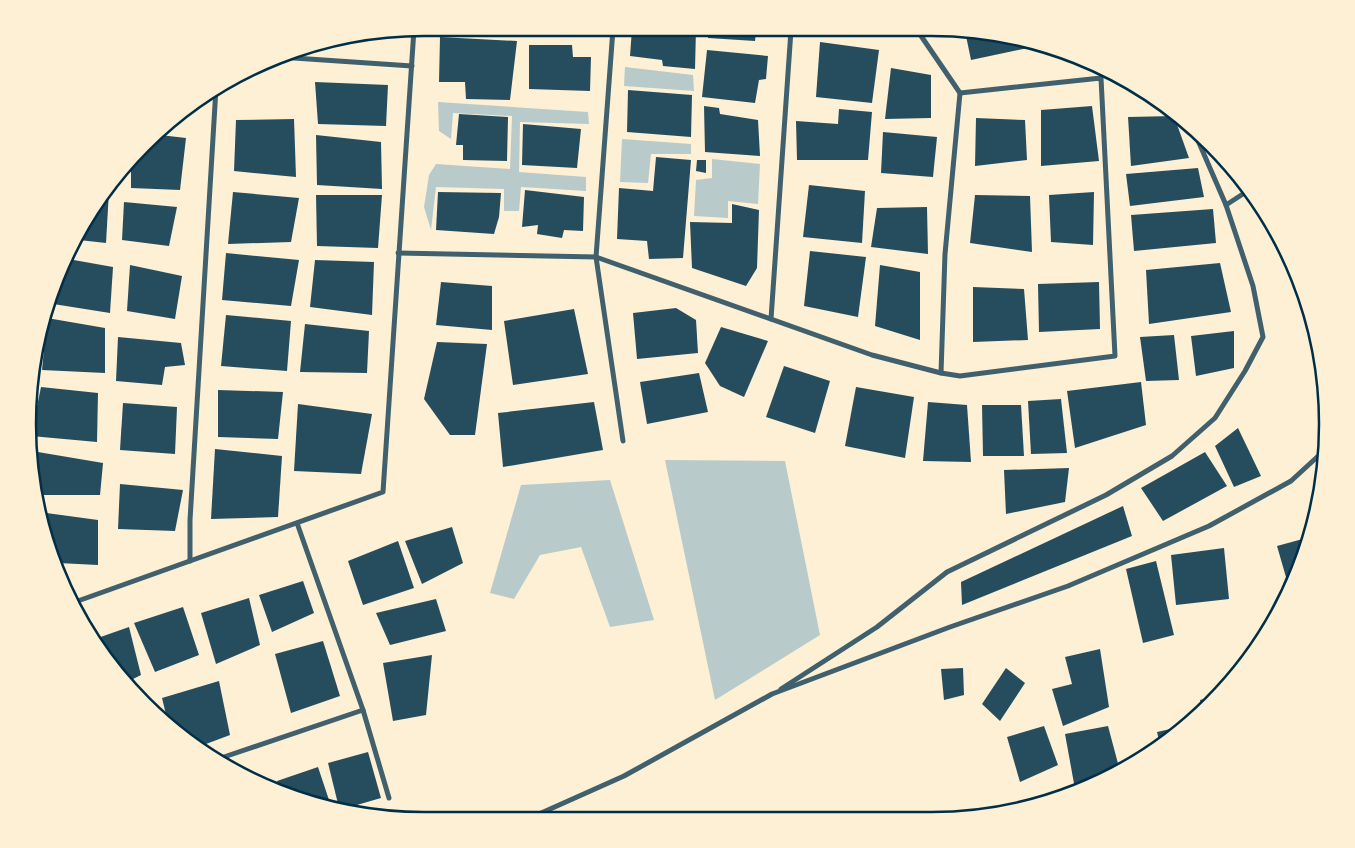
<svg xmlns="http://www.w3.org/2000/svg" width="1355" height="848" font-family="'IBM Plex Sans',sans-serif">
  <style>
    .green { fill: #b9caca }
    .building { fill: #264d5e }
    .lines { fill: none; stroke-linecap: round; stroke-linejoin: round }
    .minor { stroke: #3f606c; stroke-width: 5 }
    .rim { fill: none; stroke: #003049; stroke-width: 2.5 }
  </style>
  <rect width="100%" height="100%" fill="#fdf0d5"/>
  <!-- green -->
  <g class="green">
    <polygon points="625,67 693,75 694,91 624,86"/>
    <polygon points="438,102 588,112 589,124 520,122 519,172 586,177 586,191 521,187 519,211 504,211 504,189 436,187 431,230 424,207 429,175 436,164 510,169 512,116 453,113 451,139 439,131"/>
    <polygon points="622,139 691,144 691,154 651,154 648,183 620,182"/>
    <polygon points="712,159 760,164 758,204 728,201 728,218 694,216 696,180 712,178"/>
    <polygon points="665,460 785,461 820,635 715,700"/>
    <polygon points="610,480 654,620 610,627 581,547 540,555 514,599 490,593 521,485"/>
  </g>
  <!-- building -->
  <g class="building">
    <polygon points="530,28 569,28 569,34 530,31"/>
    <polygon points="632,29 665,31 665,29 696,29 695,69 663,66 662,60 630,56"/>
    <polygon points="708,29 771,30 771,34 756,32 755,41 708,38"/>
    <polygon points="965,31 982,31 1028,43 1028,48 971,60"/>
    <polygon points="388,33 387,37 376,36 376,35"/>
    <polygon points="440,37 517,41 510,100 466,99 465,82 439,82"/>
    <polygon points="820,42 879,50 872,103 816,97"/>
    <polygon points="529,45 572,45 573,57 591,57 590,91 529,89"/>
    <polygon points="707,50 768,56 766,79 759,80 755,103 702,97"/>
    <polygon points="891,68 931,75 931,118 885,119"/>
    <polygon points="315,82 388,85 386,126 318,124"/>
    <polygon points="628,90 692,95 691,137 627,132"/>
    <polygon points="704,106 719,108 720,114 758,120 760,156 705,152"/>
    <polygon points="1092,106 1099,161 1041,166 1041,110"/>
    <polygon points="839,109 872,112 868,160 797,160 796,121 838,124"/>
    <polygon points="459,114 508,117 507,161 463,160 463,145 456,145"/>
    <polygon points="1174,116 1189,158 1131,166 1128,117"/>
    <polygon points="976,118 1025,120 1027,160 975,166"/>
    <polygon points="294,119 296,177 234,171 236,120"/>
    <polygon points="523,124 581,129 577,168 522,165"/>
    <polygon points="883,132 937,137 933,177 881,173"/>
    <polygon points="160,135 186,138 180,190 131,188 131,162"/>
    <polygon points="316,135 381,142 382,189 317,185"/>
    <polygon points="656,157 691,160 683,258 649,259 647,241 617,239 619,188 653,191"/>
    <polygon points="697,160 706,160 706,173 696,171"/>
    <polygon points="1198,168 1204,197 1130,206 1126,174"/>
    <polygon points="809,185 865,191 862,243 803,237"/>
    <polygon points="525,190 584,197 583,231 564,230 562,238 537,234 538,225 522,227"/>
    <polygon points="105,191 109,191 106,243 79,240"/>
    <polygon points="233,192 299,198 291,242 228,244"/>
    <polygon points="438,192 501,193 499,217 494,234 436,230"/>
    <polygon points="1094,192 1093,245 1051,242 1049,195"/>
    <polygon points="316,195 382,195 378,248 317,246"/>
    <polygon points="975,195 1030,196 1032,252 970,243"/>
    <polygon points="124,202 177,207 169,246 122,240"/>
    <polygon points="732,204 759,210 757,268 746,286 692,268 690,222 732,223"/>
    <polygon points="927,207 928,254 871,247 877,208"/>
    <polygon points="1213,209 1216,243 1134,251 1131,215"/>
    <polygon points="810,251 866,257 858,317 804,306"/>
    <polygon points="226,253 299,260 291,306 222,300"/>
    <polygon points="68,259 113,267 110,313 47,303 49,296"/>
    <polygon points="315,260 374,262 372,315 310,307"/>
    <polygon points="1220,263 1231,312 1149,324 1146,270"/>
    <polygon points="130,265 182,276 175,319 127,311"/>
    <polygon points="880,265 920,272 920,340 875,326"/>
    <polygon points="441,282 492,286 492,330 436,325"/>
    <polygon points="1099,282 1100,329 1039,332 1038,284"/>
    <polygon points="973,287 1024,289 1028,340 973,342"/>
    <polygon points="676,308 696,320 698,353 637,359 633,313"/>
    <polygon points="574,309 588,374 513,385 504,321"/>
    <polygon points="226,315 291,321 287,371 221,366"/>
    <polygon points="47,318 105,328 105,373 42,370"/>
    <polygon points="305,324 369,331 367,373 300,372"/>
    <polygon points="721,327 768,341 744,397 720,386 705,363"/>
    <polygon points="1234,331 1234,368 1196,376 1191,336"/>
    <polygon points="1174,335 1179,380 1146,381 1140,337"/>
    <polygon points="118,337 181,343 185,365 165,367 162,385 116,381"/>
    <polygon points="437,342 487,344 475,435 450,435 424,399"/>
    <polygon points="784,366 830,381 815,433 766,417"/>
    <polygon points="699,373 708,412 647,424 640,382"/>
    <polygon points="1141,382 1146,425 1075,448 1067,391"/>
    <polygon points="41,387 98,393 97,442 31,436"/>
    <polygon points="856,387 914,397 905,458 845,446"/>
    <polygon points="218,390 283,392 278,439 218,437"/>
    <polygon points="1061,399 1067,453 1031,454 1028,401"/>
    <polygon points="594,402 603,450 503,467 498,413"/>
    <polygon points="928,402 967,405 971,462 923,461"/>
    <polygon points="123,403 177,407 175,454 120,450"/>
    <polygon points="298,404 372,414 361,474 294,471"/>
    <polygon points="982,405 1021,405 1024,456 983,456"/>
    <polygon points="1238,428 1261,476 1234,487 1215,446"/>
    <polygon points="215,449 282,456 278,517 211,519"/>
    <polygon points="32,451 103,463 100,495 37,495"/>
    <polygon points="1205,452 1227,486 1163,521 1141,488"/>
    <polygon points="1069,468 1065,502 1006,514 1004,470"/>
    <polygon points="120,484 183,490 175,531 118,529"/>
    <polygon points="1123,506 1132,536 962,605 961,582"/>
    <polygon points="39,512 98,520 98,565 58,563 41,527"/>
    <polygon points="452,527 463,563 422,584 405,541"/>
    <polygon points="1310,537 1290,591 1277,546"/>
    <polygon points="398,541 414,588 363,605 348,561"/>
    <polygon points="1224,548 1229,599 1176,605 1171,555"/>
    <polygon points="1156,561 1174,635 1143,643 1126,569"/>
    <polygon points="303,581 314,613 272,632 259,595"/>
    <polygon points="249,598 260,645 216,664 201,613"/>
    <polygon points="436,599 446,631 390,645 376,613"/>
    <polygon points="183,607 199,655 155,672 134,623"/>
    <polygon points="129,627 141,675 129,681 94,644 92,640"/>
    <polygon points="323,641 340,696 291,713 275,654"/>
    <polygon points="1100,649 1109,707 1063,726 1052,689 1072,684 1065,657"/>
    <polygon points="432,655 426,715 393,721 383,663"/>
    <polygon points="963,668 964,695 944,700 941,669"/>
    <polygon points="1006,668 1025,683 1000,721 982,704"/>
    <polygon points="219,681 230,735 198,747 182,738 168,723 162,698"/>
    <polygon points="1218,695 1203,711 1200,700"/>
    <polygon points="1188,725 1160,745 1157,732"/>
    <polygon points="1044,726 1058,765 1020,782 1007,737"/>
    <polygon points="1108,726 1120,771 1075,789 1065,734"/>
    <polygon points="368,752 381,798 343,809 339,808 328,763"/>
    <polygon points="318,767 331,806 280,792 277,781"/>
  </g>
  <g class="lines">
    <!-- minor -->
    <g class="minor">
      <polyline points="613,29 596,257 623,441"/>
      <polyline points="279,57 412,66"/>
      <polyline points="1226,205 1249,190"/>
      <polyline points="398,253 596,257 872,355 941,373 960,376 1115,356 1101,78 960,93 917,30"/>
      <polyline points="771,319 791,30"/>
      <polyline points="941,373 945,254 960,93"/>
      <polyline points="297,523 363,710 389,798"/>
      <polyline points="190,561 190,520 216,88"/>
      <polyline points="75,602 383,492 414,29"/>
      <polyline points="781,689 877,627 947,572 1106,495 1172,456 1215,418 1245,371 1263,337 1253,286 1226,205 1193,129"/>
      <polyline points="218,759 363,710"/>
      <polyline points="530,818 624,776 772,694 950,627 1068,586 1209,526 1291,481 1327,448"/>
    </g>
  </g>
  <!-- crop -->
  <path d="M0 0H1355V848H0ZM424 36H931A388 388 0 0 1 1319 424V424A388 388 0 0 1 931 812H424A388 388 0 0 1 36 424V424A388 388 0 0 1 424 36Z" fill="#fdf0d5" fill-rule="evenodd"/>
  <path class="rim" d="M424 36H931A388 388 0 0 1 1319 424V424A388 388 0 0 1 931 812H424A388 388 0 0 1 36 424V424A388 388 0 0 1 424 36Z"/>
</svg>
